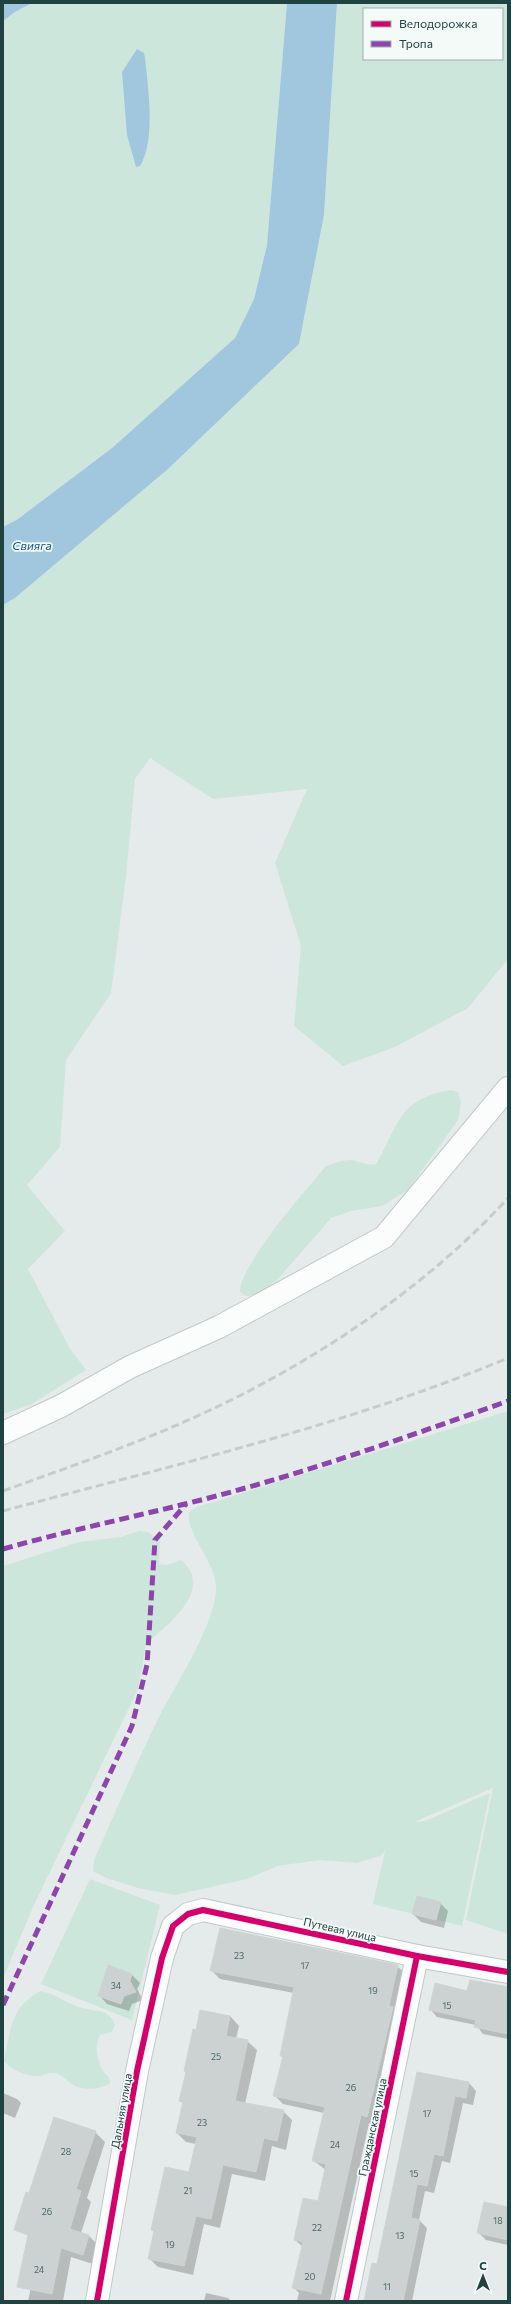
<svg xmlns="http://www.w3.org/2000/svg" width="511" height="2304" font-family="Commissioner,sans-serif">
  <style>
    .green { fill: #cde6db; fill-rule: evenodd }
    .water { fill: #a1c7df }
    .shadow { fill: #0003 }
    .building { fill: #ccd2d1; stroke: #ced4d3 }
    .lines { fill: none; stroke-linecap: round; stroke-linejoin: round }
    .minor-casing { stroke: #c2c8c7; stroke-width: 24 }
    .minor { stroke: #fbfcfc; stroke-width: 22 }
    .rail { stroke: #c7cccb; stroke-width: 3; stroke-dasharray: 8 4; stroke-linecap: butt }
    .quiet { stroke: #8e44ad; stroke-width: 5; stroke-dasharray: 10 5; stroke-linecap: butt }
    .cycleway-casing { stroke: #f3faf8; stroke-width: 8 }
    .cycleway { stroke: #d6006c; stroke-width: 6 }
    .labels { text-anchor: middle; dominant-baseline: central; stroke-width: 3.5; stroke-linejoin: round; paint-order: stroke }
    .number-label { font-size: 9px; fill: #4c6766 }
    .street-label { font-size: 11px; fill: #204241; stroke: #f3faf8 }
    .water-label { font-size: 12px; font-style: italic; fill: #125585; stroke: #f3faf8 }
  </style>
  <rect width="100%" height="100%" fill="#e5ebea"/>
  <!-- green -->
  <g class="green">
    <polygon points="32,3 287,3 267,245 254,299 235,338 112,448 18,519 3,527 3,21 15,12"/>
    <path d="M 337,3 L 508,3 L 508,959 L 468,1008 L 395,1047 L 343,1066 L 294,1026 L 301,946 L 275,863 L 307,789 L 213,799 L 150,758 L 135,779 L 126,877 L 111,993 L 66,1060 L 60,1147 L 27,1185 L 65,1231 L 28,1269 L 69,1347 L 86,1370 L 30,1405 L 3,1414 L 3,605 L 15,598 L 168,469 L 299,344 L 324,215 ZM 364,9 L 502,9 L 502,59 L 364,59 Z"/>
    <path d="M 451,1090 L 458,1092 L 461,1103 L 458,1120 L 408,1190 L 382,1206 L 351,1211 L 331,1218 L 278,1279 L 258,1295 L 246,1296 L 240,1292 C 240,1264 306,1190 326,1166 C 334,1163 343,1160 351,1160 C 362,1161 364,1166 376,1164 C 400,1123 398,1099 451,1090 Z"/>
    <path d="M 508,1411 L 508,1934 L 466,1920 L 493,1788 L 414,1822 L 425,1821 L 490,1793 L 462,1926 L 373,1904 L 385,1851 L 380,1856 L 357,1863 L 319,1860 L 278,1866 L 247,1879 L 175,1895 L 138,1888 L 106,1878 L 93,1871 L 94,1860 C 116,1811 137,1761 161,1713 C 178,1681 213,1627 216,1591 C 218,1564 186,1536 189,1512 L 197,1507 Z"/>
    <path d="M 139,1531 L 148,1532 L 160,1541 L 159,1564 L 166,1565 L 181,1560 C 216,1589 167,1625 146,1644 L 138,1689 L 33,1907 L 3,1978 L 3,1566 L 79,1542 L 121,1537 Z"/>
    <polygon points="90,1879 160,1905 132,2020 41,1984"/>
    <path d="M 41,1991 C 57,1994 68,2005 83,2008 C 90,2010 97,2010 105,2013 C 110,2016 113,2019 115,2025 L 112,2032 L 100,2035 C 94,2045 97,2062 104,2072 C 108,2077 110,2077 110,2083 C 102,2090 80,2091 72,2084 C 65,2079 60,2072 50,2073 C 47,2073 44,2075 41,2076 C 30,2078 11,2070 4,2061 C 10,2032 11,2005 41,1991 Z"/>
  </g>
  <!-- water -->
  <g class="water">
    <polygon points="3,3 32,3 15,12 3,21"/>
    <polygon points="287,3 337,3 324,215 299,344 168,469 15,598 3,605 3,527 18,519 112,448 235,338 254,299 267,245"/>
    <path d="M 137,49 L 144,53 L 145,58 C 148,87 156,141 140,166 L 136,167 L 127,135 L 122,72 Z"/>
  </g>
  <!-- shadow -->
  <g class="shadow">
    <polygon points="440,1903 448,1911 444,1928 421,1922 413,1914"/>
    <polygon points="397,1966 406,1974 375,2125 369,2123 330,2301 297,2301 299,2293 293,2287 303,2247 295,2240 319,2202 326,2170 314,2161 324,2113 283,2104 275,2096 283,2058 281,2055 294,1993 220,1979 211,1970"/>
    <polygon points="132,1975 140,1983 137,1989 143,2000 132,2004 129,2011 107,2004 99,1995"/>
    <polygon points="508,1989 508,2039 483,2034 476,2025 437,2017 430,2009 468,1992"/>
    <polygon points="230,2016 239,2026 236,2039 247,2041 257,2050 245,2104 283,2111 292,2120 286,2150 272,2146 265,2181 232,2174 220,2228 204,2224 193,2275 158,2267 149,2258 154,2232 152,2230 189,2173 196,2144 186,2142 177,2133 183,2103 180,2101 197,2031"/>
    <polygon points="418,2074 469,2083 476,2091 473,2105 463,2103 450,2163 442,2161 434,2193 425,2191 419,2220 427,2228 412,2301 365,2301 378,2265"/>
    <polygon points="3,2093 17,2099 21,2103 15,2118 3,2113"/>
    <polygon points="95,2132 105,2142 87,2198 91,2202 81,2233 89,2236 99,2246 93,2264 71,2257 63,2301 28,2301 47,2216"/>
    <polygon points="508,2208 508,2245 486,2240 478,2232"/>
    <polygon points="206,2293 228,2298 231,2301 204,2301"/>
  </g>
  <!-- building -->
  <g class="building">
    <polygon points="417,1896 441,1902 436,1920 412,1914"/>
    <polygon points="220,1928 398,1965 389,2006 393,2007 367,2117 361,2115 321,2294 292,2288 303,2242 294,2240 303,2198 318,2201 326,2164 312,2161 325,2107 273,2096 283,2056 280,2056 294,1987 210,1971"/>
    <polygon points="108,1965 132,1974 130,1981 136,1992 124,1996 121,2004 98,1996"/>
    <polygon points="470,1980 508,1987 508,2034 474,2027 476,2020 429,2010 435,1983 467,1991"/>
    <polygon points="200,2010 230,2016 226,2036 248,2040 235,2101 284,2110 277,2141 264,2138 256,2172 223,2165 211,2219 196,2216 184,2266 148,2259 154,2231 151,2230 165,2167 189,2172 197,2137 176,2133 183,2102 179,2101 186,2072 184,2071 193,2029 196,2030"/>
    <polygon points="417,2072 469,2082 466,2098 455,2096 443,2156 434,2154 427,2186 417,2184 411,2218 420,2220 403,2301 364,2301 372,2263 377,2264"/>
    <polygon points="54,2117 96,2131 76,2189 81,2191 70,2229 89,2235 83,2255 61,2248 52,2294 17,2287 28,2235 14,2230 26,2192 29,2193"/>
    <polygon points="484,2202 508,2207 508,2240 477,2233"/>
  </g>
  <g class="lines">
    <defs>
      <g id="minor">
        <polyline points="3,1433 61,1406 130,1367 219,1327 384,1237 508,1088"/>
        <polyline points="97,2301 137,2071 162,1958 173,1926 188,1914 203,1910 417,1956 508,1972"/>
        <polyline points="346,2301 417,1956"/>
      </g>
    </defs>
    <!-- minor casing -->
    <use href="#minor" class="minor-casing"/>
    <!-- minor -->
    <use href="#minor" class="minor"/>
    <!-- rail -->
    <g class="rail">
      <path d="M 3,1491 C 71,1466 140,1443 206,1412 C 314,1362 427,1287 508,1198"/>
      <path d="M 3,1511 C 173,1465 345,1426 508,1358"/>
    </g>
    <!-- quiet -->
    <g class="quiet">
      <path d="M 3,1549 C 63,1532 124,1519 185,1504 C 295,1477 401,1439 508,1401"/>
      <polyline points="3,2005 132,1726 147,1665 155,1540 186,1504"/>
    </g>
    <defs>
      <g id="cycleway">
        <polyline points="97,2301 137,2071 162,1958 173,1926 188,1914 203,1910 417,1956 508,1972"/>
        <polyline points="346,2301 417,1956"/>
      </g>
    </defs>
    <!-- cycleway casing -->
    <use href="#cycleway" class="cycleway-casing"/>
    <!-- cycleway -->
    <use href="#cycleway" class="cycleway"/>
  </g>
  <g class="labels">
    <!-- number labels -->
    <g class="number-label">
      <text x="239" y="1955">23</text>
      <text x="305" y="1965">17</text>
      <text x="116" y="1985">34</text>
      <text x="373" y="1990">19</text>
      <text x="447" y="2005">15</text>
      <text x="216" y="2056">25</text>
      <text x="351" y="2087">26</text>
      <text x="427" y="2113">17</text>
      <text x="202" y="2122">23</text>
      <text x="335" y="2144">24</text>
      <text x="66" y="2151">28</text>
      <text x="414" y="2173">15</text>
      <text x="188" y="2190">21</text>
      <text x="47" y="2211">26</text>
      <text x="498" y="2220">18</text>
      <text x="317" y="2227">22</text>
      <text x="400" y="2235">13</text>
      <text x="170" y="2244">19</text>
      <text x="39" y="2269">24</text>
      <text x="310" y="2276">20</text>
      <text x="387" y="2286">11</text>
    </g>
    <!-- street labels -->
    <g class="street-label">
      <text transform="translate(340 1929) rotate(13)">Путевая улица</text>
      <text transform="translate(121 2111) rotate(-80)">Дальняя улица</text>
      <text transform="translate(372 2127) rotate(-78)">Гражданская улица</text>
    </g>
    <!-- water labels -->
    <g class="water-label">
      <text x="32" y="545">Свияга</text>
    </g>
  </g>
  <!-- border -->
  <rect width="511" height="2304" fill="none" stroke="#204241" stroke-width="8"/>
  <!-- legend -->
  <rect x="363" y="8" width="140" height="52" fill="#f3faf8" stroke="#9fb0af"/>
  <rect x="371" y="21" width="20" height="6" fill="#d6006c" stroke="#9fb0af"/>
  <text x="399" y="28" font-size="12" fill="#204241">Велодорожка</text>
  <rect x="371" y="41" width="20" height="6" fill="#8e44ad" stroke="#9fb0af"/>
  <text x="399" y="48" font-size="12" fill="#204241">Тропа</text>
  <!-- north arrow -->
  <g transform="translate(483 2276)" stroke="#f3faf8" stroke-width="3" paint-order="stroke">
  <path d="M0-3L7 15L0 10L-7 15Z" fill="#204241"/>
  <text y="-6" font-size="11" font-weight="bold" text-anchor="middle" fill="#204241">С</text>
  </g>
</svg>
